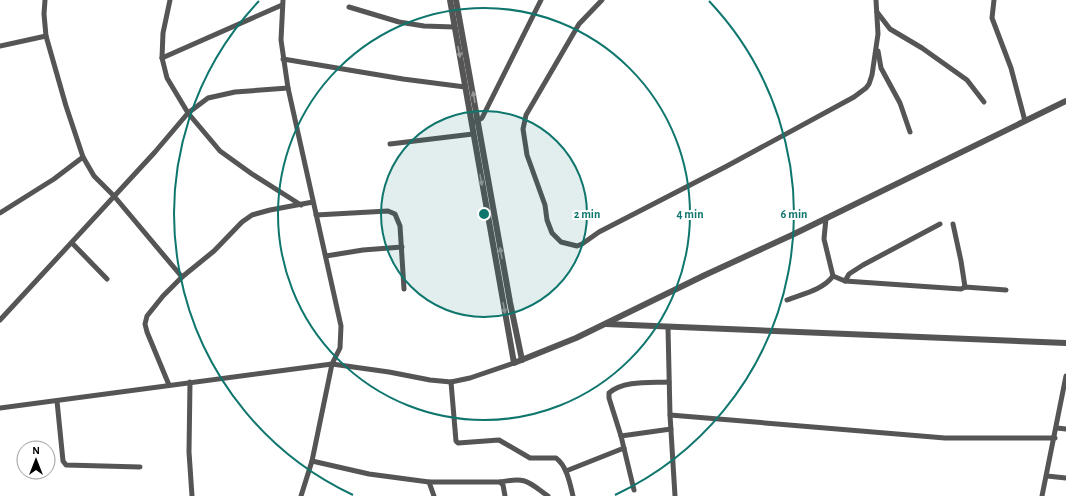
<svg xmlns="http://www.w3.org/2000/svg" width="1066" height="496" font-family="'Alegreya Sans',sans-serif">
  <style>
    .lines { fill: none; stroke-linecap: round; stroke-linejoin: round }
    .minor { stroke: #555; stroke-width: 5 }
    .tertiary { stroke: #555; stroke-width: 6 }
    .oneway { fill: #999 }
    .ring { fill: none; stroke: #0f766e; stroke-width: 2 }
    .centre { fill: #0f766e; stroke: #fff; stroke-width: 2 }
    .ring-label { font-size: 12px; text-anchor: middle; font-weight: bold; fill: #0f766e; stroke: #fff; stroke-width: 4; stroke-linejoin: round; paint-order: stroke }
  </style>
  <rect width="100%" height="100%" fill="#fff"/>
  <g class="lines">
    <!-- minor -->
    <g class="minor">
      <polyline points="45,0 44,14 46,36 66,106 83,157 94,176 114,196 182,277"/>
      <polyline points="170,0 163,33 162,58 167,78 188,113 220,151 252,174 301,205"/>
      <polyline points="283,0 281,40 288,88 341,326 340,348 332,364 312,461 301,496"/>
      <polyline points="602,0 579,24 526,115 523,129 527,155 545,205 547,220 552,233 561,242 577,246 582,244 599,232 727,166 854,97 866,88 869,84 872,75 878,34 876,0"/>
      <polyline points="994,0 992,18 1011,68 1025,121"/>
      <polyline points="349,7 399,22 424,26 454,27"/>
      <polyline points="877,12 890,29 922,48 967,80 984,102"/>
      <polyline points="0,46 46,36"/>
      <polyline points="878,51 881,68 900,103 910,132"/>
      <polyline points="162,58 282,5"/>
      <polyline points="283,59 403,79 465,87"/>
      <polyline points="475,122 482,118 541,0"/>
      <polyline points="390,144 473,134"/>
      <polyline points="0,213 54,179 83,157"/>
      <polyline points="316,215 388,211 395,214 400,226 404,289"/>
      <polyline points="826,218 824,239 833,276 845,281 961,289 965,287 1006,290"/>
      <polyline points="953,224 961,261 965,287"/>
      <polyline points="72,243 107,279"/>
      <polyline points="326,256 363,250 402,247"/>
      <polyline points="845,281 849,274 863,265 940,224"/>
      <path d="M 787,300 C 802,294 823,290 833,276"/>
      <polyline points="0,320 155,152 188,113 208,98 235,92 288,88"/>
      <polyline points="668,328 670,415 675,496"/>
      <polyline points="190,382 189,452 192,496"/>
      <path d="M 451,382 L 456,441 L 458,443 L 499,440 L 530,458 L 556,458 C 567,466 570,484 573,496"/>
      <path d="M 669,382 C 651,383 624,380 609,393 L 609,398 L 621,436 L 671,429"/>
      <polyline points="169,385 147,332 145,324 147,316 163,296 182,277 214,251 242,222 252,215 270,210 313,202"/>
      <polyline points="57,401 63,461 66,465 140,467"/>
      <polyline points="0,408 332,364 389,372 430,380 451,382 470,378 514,363"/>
      <polyline points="670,415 945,438 1055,438"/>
      <polyline points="1057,428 1066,429"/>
      <polyline points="621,436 634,490"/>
      <polyline points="312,461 369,474 429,482 500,482 503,485 505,496"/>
      <polyline points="566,471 624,448"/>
      <polyline points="1047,476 1066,478"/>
      <polyline points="429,482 434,496"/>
      <path d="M 500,482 C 527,477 527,481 548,496"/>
      <polyline points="1042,496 1066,376"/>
    </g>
    <!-- tertiary -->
    <g class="tertiary">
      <polyline points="450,0 514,363 576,338 705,275 792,235 1066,101"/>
      <polyline points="456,0 510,302 522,360"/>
      <polyline points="606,324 1066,343"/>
    </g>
  </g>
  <!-- one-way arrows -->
  <defs><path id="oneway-solid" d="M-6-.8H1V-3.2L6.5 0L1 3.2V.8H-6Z"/></defs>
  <g class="oneway">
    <use href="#oneway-solid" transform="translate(459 52) rotate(79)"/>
    <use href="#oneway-solid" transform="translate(474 97) rotate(-100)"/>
    <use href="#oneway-solid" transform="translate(481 180) rotate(80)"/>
    <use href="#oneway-solid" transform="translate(501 253) rotate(-100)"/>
    <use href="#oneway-solid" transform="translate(504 308) rotate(80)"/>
  </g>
  <!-- distance rings -->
  <circle cx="484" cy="214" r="103" fill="#0f766e" fill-opacity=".12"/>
  <g class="ring">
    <circle cx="484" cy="214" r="103"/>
    <circle cx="484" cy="214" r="206"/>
    <path d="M353 495A310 310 0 0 1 259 1M709 1A310 310 0 0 1 615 495"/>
  </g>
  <circle cx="484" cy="214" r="6" class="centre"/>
  <g class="ring-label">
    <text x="587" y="218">2 min</text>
    <text x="690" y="218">4 min</text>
    <text x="794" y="218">6 min</text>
  </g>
  <!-- north arrow -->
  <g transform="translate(36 460)"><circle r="19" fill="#ffffff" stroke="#999999"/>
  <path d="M0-3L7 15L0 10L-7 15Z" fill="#000000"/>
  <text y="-6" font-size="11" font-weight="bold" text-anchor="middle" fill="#000000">N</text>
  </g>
</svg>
